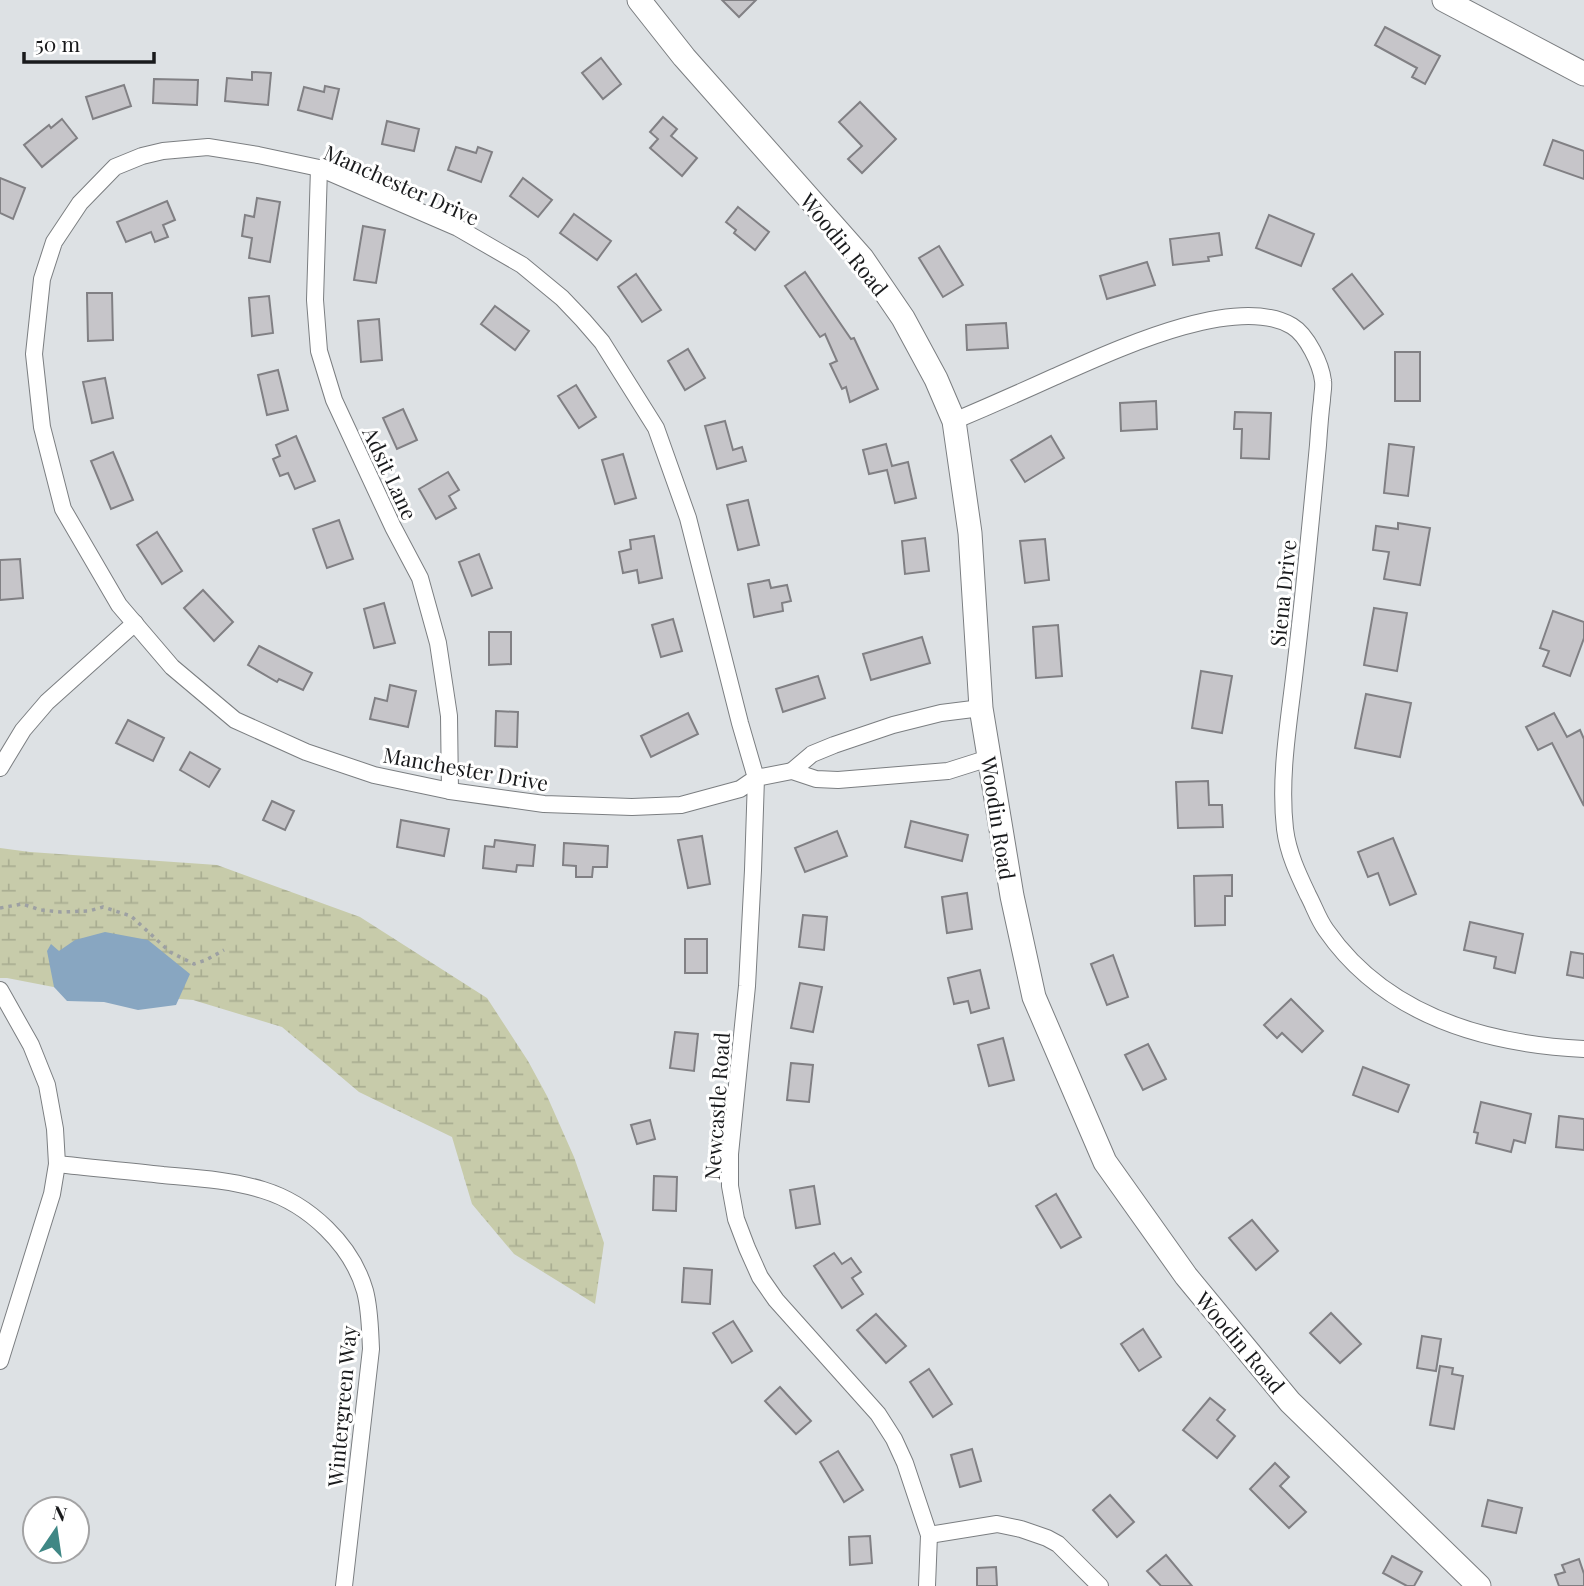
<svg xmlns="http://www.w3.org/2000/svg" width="1584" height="1586" font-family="'Playfair Display',serif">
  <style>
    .wetland { fill: url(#wetland-marsh) }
    .water { fill: #88a6c1 }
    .building { fill: #c6c5c9; stroke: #818084; stroke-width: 2 }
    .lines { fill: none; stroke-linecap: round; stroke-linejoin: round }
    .street-casing { stroke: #7b7e81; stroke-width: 18 }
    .secondary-casing { stroke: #7b7e81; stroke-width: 25 }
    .path { stroke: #9da0a3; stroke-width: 3.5; stroke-dasharray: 3.5 5; stroke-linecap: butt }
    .street { stroke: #fff; stroke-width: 16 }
    .secondary { stroke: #fff; stroke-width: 23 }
    .labels { text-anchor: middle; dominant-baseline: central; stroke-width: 6; stroke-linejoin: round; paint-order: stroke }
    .street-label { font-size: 21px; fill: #191a1c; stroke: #fff }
  </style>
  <defs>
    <pattern id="wetland-marsh" width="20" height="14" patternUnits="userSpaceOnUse" patternTransform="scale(1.75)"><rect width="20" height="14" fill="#c7cbaa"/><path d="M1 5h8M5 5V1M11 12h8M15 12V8" fill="none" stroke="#aaae92"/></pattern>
  </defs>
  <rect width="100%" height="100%" fill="#dde1e4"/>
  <!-- wetland -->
  <polygon class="wetland" points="0,848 30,852 217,865 360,917 487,998 528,1061 547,1096 574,1157 604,1243 595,1304 514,1254 472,1204 452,1137 359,1092 282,1027 193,1000 69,990 7,978 0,978"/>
  <!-- water -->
  <polygon class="water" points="105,932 148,940 190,974 176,1005 138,1010 104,1002 67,1001 54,987 47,951 51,944 59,951 75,940"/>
  <!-- building -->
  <g class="building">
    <polygon points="722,0 756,0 739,17"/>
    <polygon points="1385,27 1440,56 1425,84 1412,77 1417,68 1375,45"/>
    <polygon points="601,58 621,84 603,99 582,73"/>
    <polygon points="252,72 271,73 268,105 225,101 227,78 252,80"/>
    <polygon points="154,79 198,80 197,105 153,103"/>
    <polygon points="124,85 131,106 93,119 86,97"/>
    <polygon points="325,86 339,89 332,119 298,110 304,87 324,92"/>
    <polygon points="860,102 896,139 862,173 848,159 862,146 839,122"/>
    <polygon points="663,117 677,129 671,136 697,158 682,176 650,148 658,139 650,132"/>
    <polygon points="62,119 77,138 42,167 24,145 49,125 51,128"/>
    <polygon points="387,121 419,129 414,151 382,144"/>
    <polygon points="1553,140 1584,151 1584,179 1544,165"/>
    <polygon points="456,147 476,153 478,147 492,152 481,182 448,170"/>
    <polygon points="0,178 25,188 13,219 0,213"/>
    <polygon points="523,178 552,200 538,217 510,196"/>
    <polygon points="257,198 280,202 270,262 249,258 252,238 242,236 245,215 254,217"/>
    <polygon points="167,201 175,220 163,225 168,237 155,242 151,232 126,242 117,222"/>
    <polygon points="738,207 769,232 755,250 734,233 736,230 726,222"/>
    <polygon points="574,214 611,241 597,260 560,233"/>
    <polygon points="1269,215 1314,234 1301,266 1256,248"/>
    <polygon points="363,226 385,230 376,283 354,280"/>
    <polygon points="1219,233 1222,255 1208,257 1209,261 1173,265 1170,239"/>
    <polygon points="939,246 963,285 943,297 919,258"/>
    <polygon points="1147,262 1155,285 1107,299 1100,276"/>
    <polygon points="805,272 851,339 854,338 878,389 850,402 846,387 842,389 830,364 837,361 825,334 820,337 785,286"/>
    <polygon points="636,274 661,310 642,322 618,287"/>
    <polygon points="1352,274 1383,314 1364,329 1333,289"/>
    <polygon points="87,293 112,293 113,340 88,341"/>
    <polygon points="269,296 273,333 252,336 249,298"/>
    <polygon points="495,306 529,331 515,350 481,324"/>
    <polygon points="379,319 382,360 361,362 358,321"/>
    <polygon points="1006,323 1008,348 967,350 966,325"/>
    <polygon points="688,349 705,378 685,390 668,361"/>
    <rect x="1395" y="352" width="25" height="49"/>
    <polygon points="278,370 288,410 267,415 258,375"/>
    <polygon points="105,378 113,418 92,423 83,382"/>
    <polygon points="576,385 596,417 579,428 558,396"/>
    <polygon points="1156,401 1157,429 1121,431 1120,403"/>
    <polygon points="403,409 417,440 397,449 383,418"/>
    <polygon points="1235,412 1271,413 1269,459 1241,458 1242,429 1234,429"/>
    <polygon points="725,421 733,450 742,447 746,461 717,469 705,426"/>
    <polygon points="296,436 315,481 295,489 288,473 280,476 273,459 280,456 276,445"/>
    <polygon points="1051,436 1064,458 1025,482 1011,460"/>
    <polygon points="886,444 892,466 908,462 916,498 895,503 887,470 869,474 863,450"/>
    <polygon points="1389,444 1414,447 1408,496 1384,493"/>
    <polygon points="113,452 133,500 111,509 91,461"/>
    <polygon points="623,454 636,498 615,504 602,460"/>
    <polygon points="448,472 459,490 449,496 456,508 436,519 419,489"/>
    <polygon points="748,500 759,545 738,550 727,505"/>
    <polygon points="339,520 353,559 327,568 313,529"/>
    <polygon points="1398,523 1430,528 1420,585 1384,579 1389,552 1373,550 1376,526 1398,529"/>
    <polygon points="157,532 182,571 162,584 137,545"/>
    <polygon points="654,536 662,578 639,583 637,570 623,573 619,552 631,549 630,540"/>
    <polygon points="925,538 929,571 905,574 902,541"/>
    <polygon points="1045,539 1049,580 1025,583 1020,541"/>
    <polygon points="479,554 492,588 472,596 459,562"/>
    <polygon points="20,559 23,598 0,600 0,560"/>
    <polygon points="769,580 771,588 787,585 791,601 782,603 783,611 754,617 748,584"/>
    <polygon points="203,590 233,622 214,641 184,608"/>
    <polygon points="384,603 395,643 374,648 364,609"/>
    <polygon points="1374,608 1407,613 1397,671 1364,665"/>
    <polygon points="1553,611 1584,622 1584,638 1570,676 1543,666 1549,651 1540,648"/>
    <polygon points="673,619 682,651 661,657 652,625"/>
    <polygon points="1058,625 1062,676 1036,678 1033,627"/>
    <polygon points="489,632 511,632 511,664 489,665"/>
    <polygon points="922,637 930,663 871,680 863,654"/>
    <polygon points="259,646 312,673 303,690 279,679 277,682 248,665"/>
    <polygon points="1201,671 1232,676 1222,733 1192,728"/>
    <polygon points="818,676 825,698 783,712 776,689"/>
    <polygon points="390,685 416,691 408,727 370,719 375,698 387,701"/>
    <polygon points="1366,694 1411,703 1400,757 1355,748"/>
    <polygon points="496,711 518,712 517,747 495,746"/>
    <polygon points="688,713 698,734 651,757 641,736"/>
    <polygon points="1554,713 1567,737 1580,730 1584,739 1584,806 1552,743 1538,750 1526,727"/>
    <polygon points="128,720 164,738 153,761 116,743"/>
    <polygon points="190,752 220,769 209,787 180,770"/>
    <polygon points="1208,781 1209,805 1222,805 1223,827 1178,828 1176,782"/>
    <polygon points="272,801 294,811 285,830 263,820"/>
    <polygon points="401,820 449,829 444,856 397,847"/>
    <polygon points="911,821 968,835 962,861 905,847"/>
    <polygon points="837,831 847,856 805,872 795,848"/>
    <polygon points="702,836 710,884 688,888 678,840"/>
    <polygon points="1393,838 1416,894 1390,905 1378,873 1368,877 1358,852"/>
    <polygon points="495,840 535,845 533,866 517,865 516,872 483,868 485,846 494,847"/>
    <polygon points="564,843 608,846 607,867 593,867 592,877 576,877 576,866 563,865"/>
    <polygon points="1232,875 1232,896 1225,896 1225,925 1195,926 1194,876"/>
    <polygon points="967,893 972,929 947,933 942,897"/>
    <polygon points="803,915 827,917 824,950 799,947"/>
    <polygon points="1470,922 1523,934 1515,973 1494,968 1496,957 1464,950"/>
    <rect x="685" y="939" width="22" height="34"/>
    <polygon points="1571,952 1584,954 1584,978 1567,975"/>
    <polygon points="1113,955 1128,997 1107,1005 1091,964"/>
    <polygon points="980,970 989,1008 971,1013 968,1001 954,1004 948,978"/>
    <polygon points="800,983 822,987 813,1032 791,1028"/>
    <polygon points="1291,999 1323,1031 1302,1052 1282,1033 1277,1038 1264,1025"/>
    <polygon points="675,1032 698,1034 694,1071 670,1068"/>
    <polygon points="1003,1038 1014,1080 989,1086 978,1045"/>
    <polygon points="1148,1044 1166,1079 1143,1090 1125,1055"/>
    <polygon points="791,1063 813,1065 809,1102 787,1100"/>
    <polygon points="1363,1067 1409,1085 1398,1112 1353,1095"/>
    <polygon points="1481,1102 1531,1114 1525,1143 1514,1140 1511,1152 1476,1143 1478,1133 1474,1132"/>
    <polygon points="1559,1116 1584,1119 1584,1150 1556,1147"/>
    <polygon points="650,1120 655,1139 637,1144 631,1125"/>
    <polygon points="654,1176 677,1177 676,1211 653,1210"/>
    <polygon points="814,1186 820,1224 796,1228 790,1190"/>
    <polygon points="1056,1194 1081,1237 1061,1248 1036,1206"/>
    <polygon points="1252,1220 1278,1251 1256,1270 1229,1238"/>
    <polygon points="834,1253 842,1264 851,1258 861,1272 852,1278 863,1294 842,1308 814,1266"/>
    <polygon points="684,1268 712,1270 710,1304 682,1302"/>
    <polygon points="1331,1313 1361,1344 1340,1363 1310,1333"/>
    <polygon points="876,1314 906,1346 886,1363 857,1330"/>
    <polygon points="733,1321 752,1351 732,1363 713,1333"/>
    <polygon points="1143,1329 1161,1357 1139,1371 1121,1344"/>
    <polygon points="1422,1336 1441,1339 1436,1371 1417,1368"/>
    <polygon points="1440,1366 1453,1368 1452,1374 1463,1376 1454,1429 1430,1425"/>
    <polygon points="929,1369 952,1404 933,1417 910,1382"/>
    <polygon points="780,1387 811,1421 796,1434 765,1401"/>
    <polygon points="1210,1398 1225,1410 1217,1420 1235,1436 1217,1458 1183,1430"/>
    <polygon points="972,1449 981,1481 960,1487 951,1455"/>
    <polygon points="838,1451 863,1490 844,1502 820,1462"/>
    <polygon points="1275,1463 1289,1477 1280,1486 1306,1512 1289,1528 1250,1489"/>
    <polygon points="1110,1495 1134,1522 1117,1537 1093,1510"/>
    <polygon points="1488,1500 1522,1508 1516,1533 1482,1526"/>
    <polygon points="870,1536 872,1563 850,1565 849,1537"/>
    <polygon points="1166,1555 1192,1586 1161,1586 1147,1571"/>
    <polygon points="1392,1556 1422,1572 1414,1586 1407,1586 1383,1573"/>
    <polygon points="1579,1559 1584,1574 1584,1586 1559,1586 1555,1575 1565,1572 1562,1565"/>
    <polygon points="996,1567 997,1586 977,1586 977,1568"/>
  </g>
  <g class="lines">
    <defs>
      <g id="street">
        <polyline points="319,168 315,300 319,351 334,400 393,527 420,578 438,643 449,716 450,791"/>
        <path d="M 954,421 C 987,407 1021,392 1054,377 C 1109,353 1235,292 1292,326 C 1307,335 1321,364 1323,381 C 1324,387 1322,394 1322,400 C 1320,415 1319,430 1318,445 C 1311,520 1304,594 1295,669 C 1289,722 1279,776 1285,829 C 1288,853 1298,874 1308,895 C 1314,906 1318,919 1326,930 C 1385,1015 1484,1044 1584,1049"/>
        <polyline points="0,768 23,730 47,702 135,623"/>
        <polyline points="792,771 812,754 834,745 893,725 941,713 981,708"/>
        <polyline points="0,990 31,1045 47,1085 55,1129 57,1164 52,1194 0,1361"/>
        <path d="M 57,1164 C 93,1168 128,1171 163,1175 C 197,1178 231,1180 263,1190 C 309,1204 352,1245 365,1291 C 370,1310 370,1330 371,1349 L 344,1586"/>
        <polyline points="929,1535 997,1524 1021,1529 1047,1538 1058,1544 1100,1586"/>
        <polyline points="927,1586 929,1535 905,1463 894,1439 878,1414 776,1300 760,1277 747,1248 736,1219 730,1186 730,1154 747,986 753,870 756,778 740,723 688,518 656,428 602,342 583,320 562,298 522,265 458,228 319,168 258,155 208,147 163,151 142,156 115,167 80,203 54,242 42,279 34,354 42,427 63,509 119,605 172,667 235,720 306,752 374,775 450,791 544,804 632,807 681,805 740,789 756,778 792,771 816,779 838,780 948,771 989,758"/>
      </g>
      <g id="secondary">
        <polyline points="639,0 684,57 862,258 903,318 936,379 954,421 970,533 981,708 1012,896 1034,997 1105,1162 1186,1276 1290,1402 1479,1586"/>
        <polyline points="1444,0 1584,74"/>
      </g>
    </defs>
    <!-- street casing -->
    <use href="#street" class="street-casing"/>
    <!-- secondary casing -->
    <use href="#secondary" class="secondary-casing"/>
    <!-- path -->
    <polyline class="path" points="0,908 22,904 41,910 61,912 89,911 103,907 131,916 170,952 194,964 206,960 224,950"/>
    <!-- street -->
    <use href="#street" class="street"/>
    <!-- secondary -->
    <use href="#secondary" class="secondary"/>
  </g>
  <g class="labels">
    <!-- street labels -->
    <g class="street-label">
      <text transform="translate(402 184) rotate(24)">Manchester Drive</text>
      <text transform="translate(845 244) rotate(51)">Woodin Road</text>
      <text transform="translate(391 473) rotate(65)">Adsit Lane</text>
      <text transform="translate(1282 593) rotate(-84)">Siena Drive</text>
      <text transform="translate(466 768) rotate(10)">Manchester Drive</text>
      <text transform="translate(999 818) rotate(81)">Woodin Road</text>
      <text transform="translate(716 1106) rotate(-86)">Newcastle Road</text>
      <text transform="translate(1241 1342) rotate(50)">Woodin Road</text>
      <text transform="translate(341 1406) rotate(-85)">Wintergreen Way</text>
    </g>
  </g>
  <!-- north arrow -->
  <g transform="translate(56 1530) rotate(13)"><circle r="33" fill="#ffffff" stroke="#a3a3a4" stroke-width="2"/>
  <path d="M0-5L12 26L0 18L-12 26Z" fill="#3f8785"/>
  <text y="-10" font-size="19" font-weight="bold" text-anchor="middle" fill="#191a1c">N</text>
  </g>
  <!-- scale -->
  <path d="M24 52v10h130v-10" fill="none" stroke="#191a1c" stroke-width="3.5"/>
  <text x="35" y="52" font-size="21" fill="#191a1c" stroke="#ffffff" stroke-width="5" paint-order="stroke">50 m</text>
</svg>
